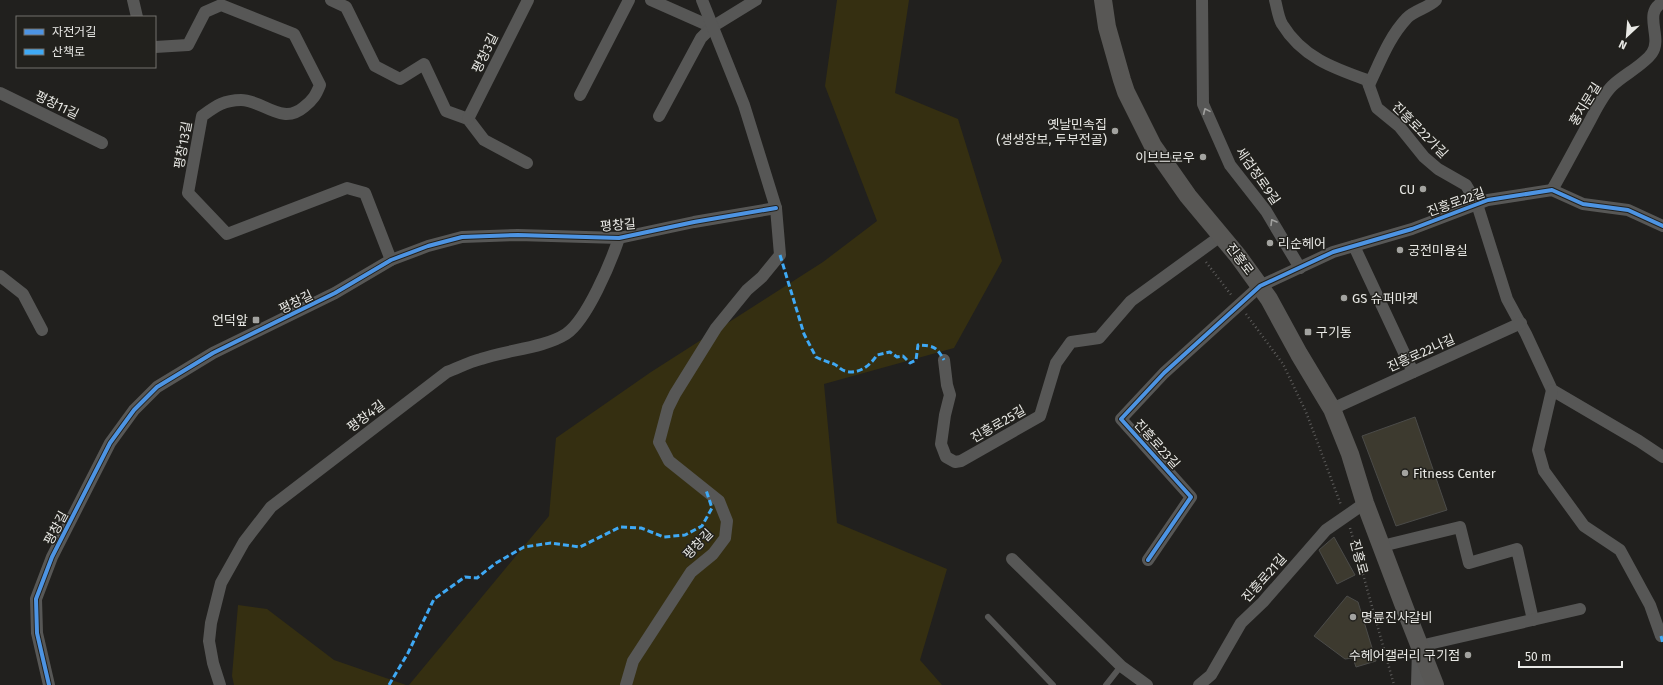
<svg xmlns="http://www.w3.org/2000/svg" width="1663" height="685" font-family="'Fira Sans','Noto Sans KR',sans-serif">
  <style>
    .green { fill: #352f11 }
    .building { fill: #3d3a2f; stroke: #4b4b49 }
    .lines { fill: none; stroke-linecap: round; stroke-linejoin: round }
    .path { stroke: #5c5b5a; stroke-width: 2.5; stroke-dasharray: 1 3; stroke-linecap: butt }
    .service { stroke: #575756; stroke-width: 6 }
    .minor { stroke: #575756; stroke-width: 12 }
    .secondary { stroke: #595958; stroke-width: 16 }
    .primary { stroke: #585755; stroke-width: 18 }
    .quiet { stroke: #3fa9f5; stroke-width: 3; stroke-dasharray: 6 3; stroke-linecap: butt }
    .cycleway-casing { stroke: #22211d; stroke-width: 6 }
    .cycleway { stroke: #4d94e3; stroke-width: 4 }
    .oneway { stroke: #a0a09e }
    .poi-dot { fill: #a3a3a0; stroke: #22211d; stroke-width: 1.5 }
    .labels { text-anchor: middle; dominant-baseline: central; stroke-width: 3; stroke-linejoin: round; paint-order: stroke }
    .street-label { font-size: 13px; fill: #e9e9e6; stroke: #22211d }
    .poi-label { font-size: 13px; fill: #e9e9e6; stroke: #22211d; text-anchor: start }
  </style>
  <rect width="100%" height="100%" fill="#21201e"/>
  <!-- green -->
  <g class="green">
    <polygon points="837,0 909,0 895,93 958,119 1002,261 954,348 824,384 837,523 947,569 920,660 942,685 409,685 549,516 556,438 651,372 823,262 877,221 825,86"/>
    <polygon points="238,605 267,609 334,660 406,685 234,685 232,676"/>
  </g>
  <!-- building -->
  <g class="building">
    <polygon points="1415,417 1447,510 1396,526 1362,436"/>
    <polygon points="1334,537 1355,575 1337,584 1319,550"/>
    <polygon points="1347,596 1358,602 1376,661 1356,667 1353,658 1345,659 1314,636"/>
  </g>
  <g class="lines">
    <!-- path -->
    <g class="path">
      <polyline points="1206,262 1232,296"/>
      <polyline points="1246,314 1283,364 1306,412 1341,505"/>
      <polyline points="1350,528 1394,685"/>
    </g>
    <!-- service -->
    <g class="service">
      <polyline points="988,617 1053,685"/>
      <polyline points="1106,685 1121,666"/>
    </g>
    <!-- minor -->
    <g class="minor">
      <polyline points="133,0 137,17"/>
      <polyline points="331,0 346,7 375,66 400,79 424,64 446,111 468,119 484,140 527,163"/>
      <polyline points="651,0 712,27"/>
      <polyline points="1202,0 1203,104 1230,165 1266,211 1300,268"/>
      <path d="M 1275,0 C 1277,7 1278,17 1282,24 C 1302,57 1333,68 1367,80 L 1377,108 L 1399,126 L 1424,157 L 1438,169 L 1466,185 L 1477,204 L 1507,299 L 1526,334 L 1552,390 L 1639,441 L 1663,457"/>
      <path d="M 155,47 L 188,45 L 205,12 L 221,5 L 294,34 L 320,85 C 316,95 313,100 304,107 C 282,126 263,100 241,100 C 224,100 216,106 202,116 L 188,193 L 227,234 L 347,188 L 365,193 L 391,260"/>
      <path d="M 1369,85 C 1380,62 1389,37 1407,18 C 1415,10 1428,8 1436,0"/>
      <polyline points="0,93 102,143"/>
      <polyline points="580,95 629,0"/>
      <polyline points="659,116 701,38 712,27 756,0"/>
      <polyline points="468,119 528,0"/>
      <path d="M 1552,190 C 1564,169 1575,148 1586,128 C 1594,114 1601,97 1612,86 C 1623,75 1644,65 1652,53 C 1663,37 1642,13 1663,2"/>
      <polyline points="1354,246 1413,372"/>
      <polyline points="0,276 23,294 42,330"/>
      <polyline points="944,360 947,385 950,395 945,415 941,444 946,457 955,462 961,461 1040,416 1056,363 1071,342 1099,338 1131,301 1222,235"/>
      <polyline points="1552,390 1538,450 1544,471 1584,526 1620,550 1650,605 1661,636"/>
      <polyline points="1332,409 1521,323"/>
      <polyline points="1382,546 1460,527 1469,563 1517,549 1533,620"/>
      <polyline points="1012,559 1121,666 1147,685"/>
      <polyline points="1148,560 1191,497 1121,419 1164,373 1260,286 1333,252 1412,229 1488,200 1552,190 1583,204 1628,210 1663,226"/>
      <polyline points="1420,646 1580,609"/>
      <polyline points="49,685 37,633 36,599 52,557 110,443 134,410 157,387 213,353 335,293 391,260 428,246 462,237 518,235 619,238 694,222 776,208"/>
      <path d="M 220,685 L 213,663 L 209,641 L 211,623 L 221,583 L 244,542 L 271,507 L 447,372 C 458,368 469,362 481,359 C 507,350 544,348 566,334 C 587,320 611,262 619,238"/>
      <polyline points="626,685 633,661 691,572 713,554 725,538 727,521 719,501 669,461 659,442 668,408 675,394 716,328 747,290 762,277 780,255 776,208 744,105 702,0"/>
      <polyline points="1199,685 1211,675 1241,623 1263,602 1326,530 1365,503"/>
    </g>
    <!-- secondary -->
    <polyline class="secondary" points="1419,685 1420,649"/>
    <!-- primary -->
    <polyline class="primary" points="1103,0 1107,27 1122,80 1126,92 1153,146 1188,196 1238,256 1269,299 1299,354 1332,409 1350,454 1365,503 1407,614 1435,685"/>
    <!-- quiet -->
    <g class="quiet">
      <path d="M 780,255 L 804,334 L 816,357 C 822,360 828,362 834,364 C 838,366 841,370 845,371 C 858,375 870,366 877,355 L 890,352 L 897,357 L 903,356 L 910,363 L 916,360 L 918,345 C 934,346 936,346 944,360"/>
      <polyline points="1661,636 1663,643"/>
      <polyline points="389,685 408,653 434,599 465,577 477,578 496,563 524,547 551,543 580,547 620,527 641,528 664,537 685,535 702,526 712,508 706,490"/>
    </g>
    <defs>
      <g id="cycleway">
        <polyline points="1148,560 1191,497 1121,419 1164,373 1260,286 1333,252 1412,229 1488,200 1552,190 1583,204 1628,210 1663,226"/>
        <polyline points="49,685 37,633 36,599 52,557 110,443 134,410 157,387 213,353 335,293 391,260 428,246 462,237 518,235 619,238 694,222 776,208"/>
      </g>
    </defs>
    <!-- cycleway casing -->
    <use href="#cycleway" class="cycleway-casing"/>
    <!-- cycleway -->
    <use href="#cycleway" class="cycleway"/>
  </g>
  <!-- one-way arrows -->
  <defs><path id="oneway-chevron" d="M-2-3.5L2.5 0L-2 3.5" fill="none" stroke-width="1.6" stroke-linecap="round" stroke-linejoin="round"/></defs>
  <g class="oneway">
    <use href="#oneway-chevron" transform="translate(1206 111) rotate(-114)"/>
    <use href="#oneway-chevron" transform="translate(1273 222) rotate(-121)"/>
  </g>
  <!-- markers -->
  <g class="poi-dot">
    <circle cx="1115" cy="131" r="4"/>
    <circle cx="1203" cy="157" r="4"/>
    <circle cx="1423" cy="189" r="4"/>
    <circle cx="1270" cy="243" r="4"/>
    <circle cx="1400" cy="250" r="4"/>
    <circle cx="1344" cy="298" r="4"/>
    <rect x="252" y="316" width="8" height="8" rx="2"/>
    <rect x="1304" y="328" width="8" height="8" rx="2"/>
    <circle cx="1405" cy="473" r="4"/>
    <circle cx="1353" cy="617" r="4"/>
    <circle cx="1468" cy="655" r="4"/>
  </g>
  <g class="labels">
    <!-- street labels -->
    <g class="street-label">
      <text transform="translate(485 53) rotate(-64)">평창3길</text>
      <text transform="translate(1585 104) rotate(-58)">홍지문길</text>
      <text transform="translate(57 105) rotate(26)">평창11길</text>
      <text transform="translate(1420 130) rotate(45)">진흥로22가길</text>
      <text transform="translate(183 145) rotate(-80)">평창13길</text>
      <text transform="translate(1258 176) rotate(55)">세검정로9길</text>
      <text transform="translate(1456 202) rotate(-20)">진흥로22길</text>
      <text transform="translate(618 225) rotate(-5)">평창길</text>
      <text transform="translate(1240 259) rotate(53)">진흥로</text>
      <text transform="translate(296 302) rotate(-26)">평창길</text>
      <text transform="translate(1421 353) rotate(-24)">진흥로22나길</text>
      <text transform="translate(366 416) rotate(-37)">평창4길</text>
      <text transform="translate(998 424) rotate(-30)">진흥로25길</text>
      <text transform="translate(1157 444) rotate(48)">진흥로23길</text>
      <text transform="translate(56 528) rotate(-62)">평창길</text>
      <text transform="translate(698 544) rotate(-46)">평창길</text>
      <text transform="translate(1359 557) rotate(75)">진흥로</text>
      <text transform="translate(1264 578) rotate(-48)">진흥로21길</text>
    </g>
    <!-- poi labels -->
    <g class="poi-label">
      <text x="1107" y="124" text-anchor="end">옛날민속집<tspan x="1107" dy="15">(생생장보, 두부전골)</tspan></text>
      <text x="1195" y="157" text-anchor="end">이브브로우</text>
      <text x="1415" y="189" text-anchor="end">CU</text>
      <text x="1278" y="243">리순헤어</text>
      <text x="1408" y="250">궁전미용실</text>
      <text x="1352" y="298">GS 슈퍼마켓</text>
      <text x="248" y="320" text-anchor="end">언덕앞</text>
      <text x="1316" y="332">구기동</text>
      <text x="1413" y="473">Fitness Center</text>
      <text x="1361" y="617">명륜진사갈비</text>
      <text x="1460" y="655" text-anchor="end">수헤어갤러리 구기점</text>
    </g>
  </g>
  <!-- legend -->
  <rect x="16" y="16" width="140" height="52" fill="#22211d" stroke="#72716d"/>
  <rect x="24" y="29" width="20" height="6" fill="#4d94e3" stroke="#72716d"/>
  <text x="52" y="36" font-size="12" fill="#e9e9e6">자전거길</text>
  <rect x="24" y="49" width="20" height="6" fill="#3fa9f5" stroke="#72716d"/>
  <text x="52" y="56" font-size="12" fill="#e9e9e6">산책로</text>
  <!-- north arrow -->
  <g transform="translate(1627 36) rotate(206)" stroke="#22211d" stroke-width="3" paint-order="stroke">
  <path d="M0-3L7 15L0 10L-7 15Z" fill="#e9e9e6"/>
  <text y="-6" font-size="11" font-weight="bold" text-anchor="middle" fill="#e9e9e6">N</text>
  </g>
  <!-- scale -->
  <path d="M1519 661v6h103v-6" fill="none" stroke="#e9e9e6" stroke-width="2"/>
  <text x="1525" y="661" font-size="12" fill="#e9e9e6" stroke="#22211d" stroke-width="3" paint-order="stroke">50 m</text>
</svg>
